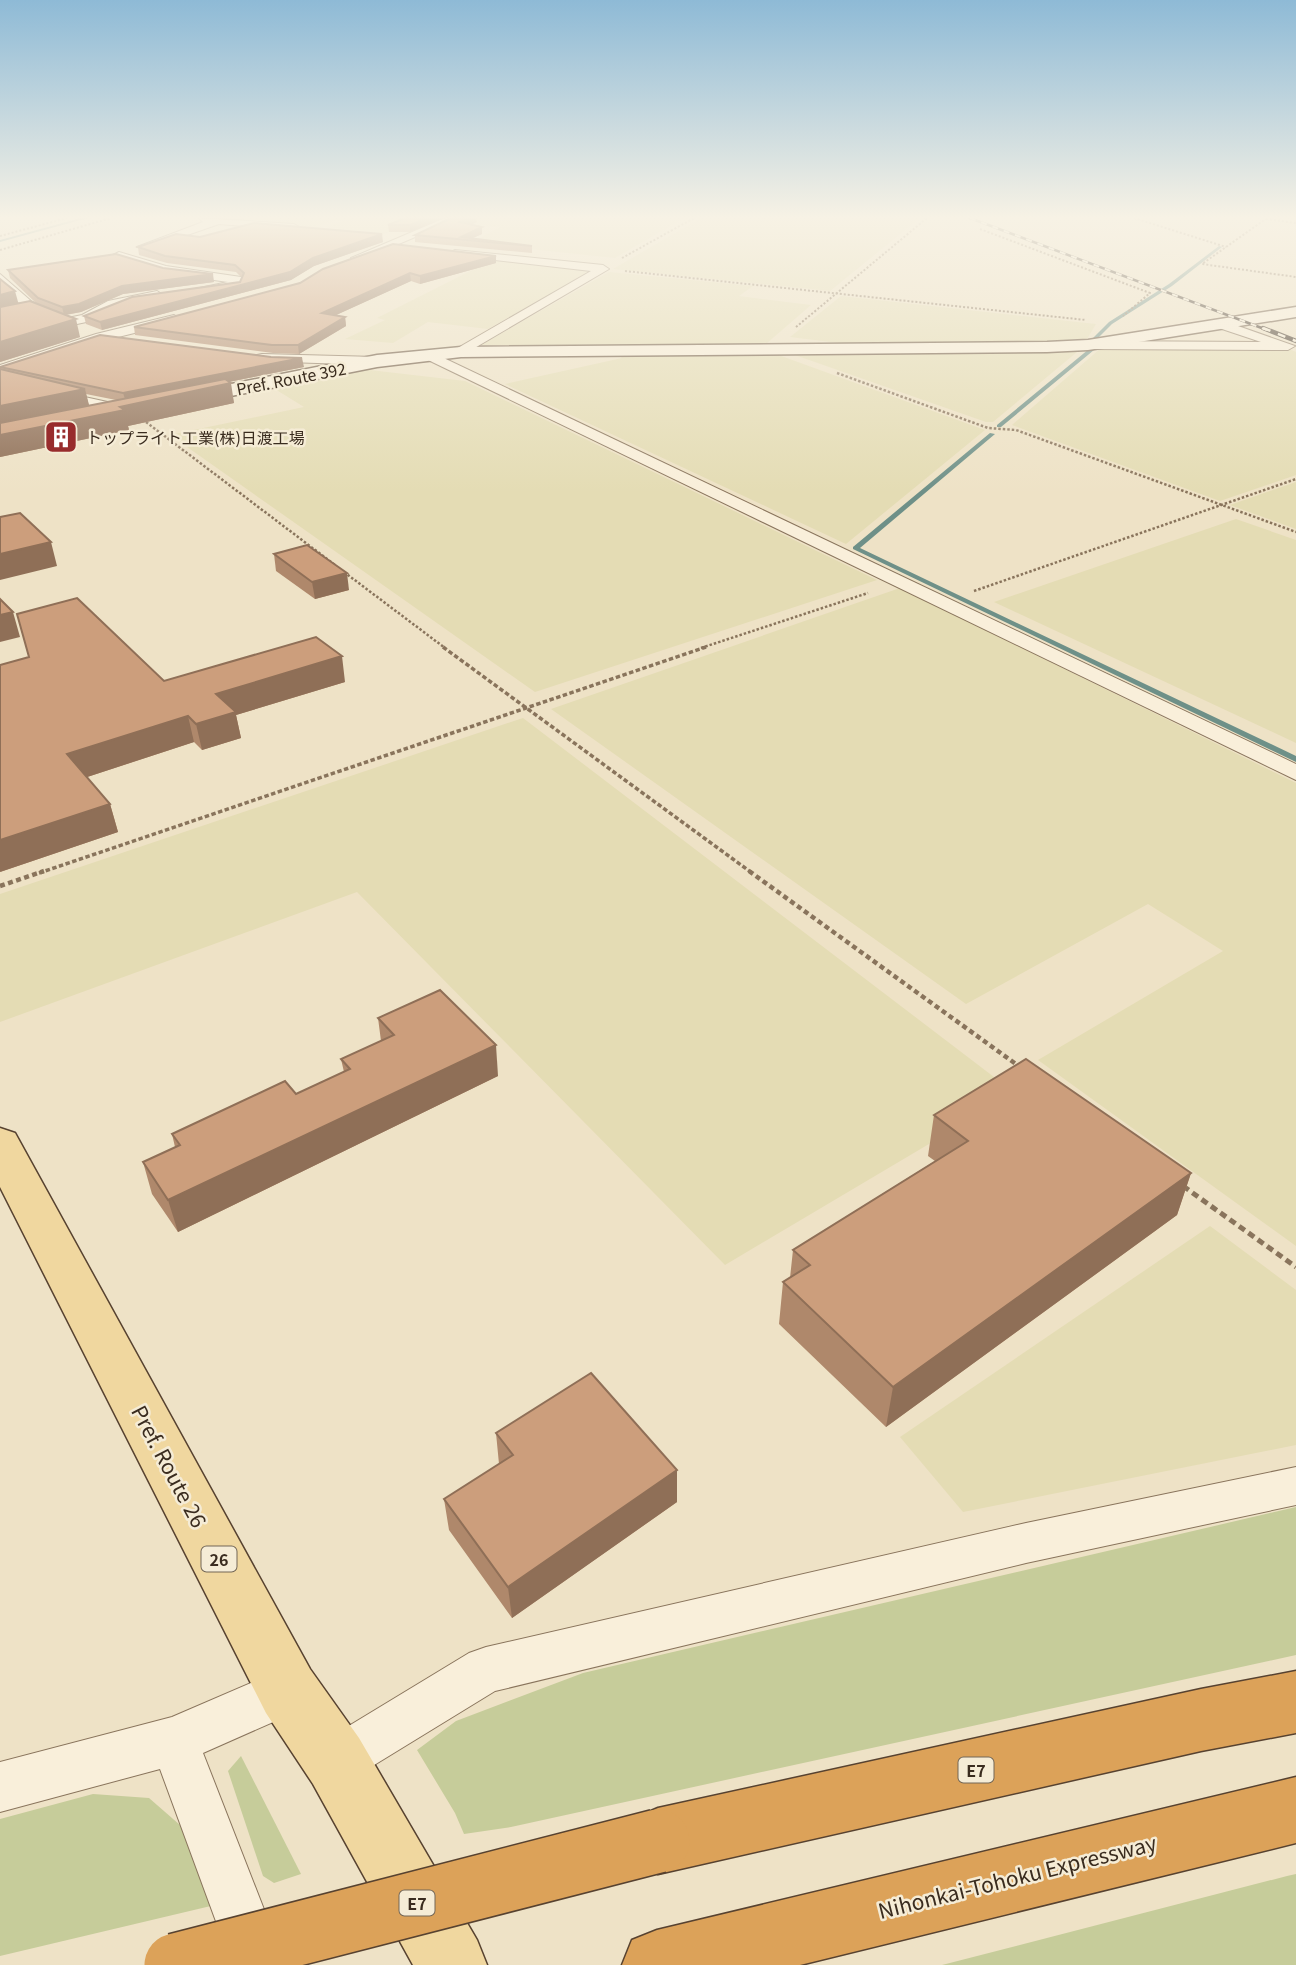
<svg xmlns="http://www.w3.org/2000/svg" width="1296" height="1965" font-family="Georgia,'Noto Sans JP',serif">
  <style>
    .farmland { fill: #e4dcb4 }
    .green { fill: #c6cc9a }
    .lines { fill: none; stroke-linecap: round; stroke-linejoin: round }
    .stream { fill: #6e9088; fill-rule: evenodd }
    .minor-casing { stroke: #89745c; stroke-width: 2 }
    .secondary-casing { stroke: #6b553f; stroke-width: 3 }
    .primary-casing { stroke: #574230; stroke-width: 3 }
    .motorway-casing { stroke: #574230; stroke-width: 3 }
    .path-far4 { stroke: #89745c; stroke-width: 2; stroke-dasharray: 2 2; stroke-linecap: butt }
    .path-far3 { stroke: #89745c; stroke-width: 2.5; stroke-dasharray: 2.5 2; stroke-linecap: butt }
    .path-far2 { stroke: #89745c; stroke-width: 3.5; stroke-dasharray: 4.5 2.5; stroke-linecap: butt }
    .path-far1 { stroke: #89745c; stroke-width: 4.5; stroke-dasharray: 5 3.5; stroke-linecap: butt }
    .path { stroke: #89745c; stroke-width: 5; stroke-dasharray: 7 4.5; stroke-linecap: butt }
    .minor { fill: #f9efda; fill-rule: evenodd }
    .secondary { fill: #f9efda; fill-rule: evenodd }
    .primary { fill: #f0d79f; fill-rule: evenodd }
    .motorway { fill: #dca259; fill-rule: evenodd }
    .rail-far1-casing { stroke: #3a2c1f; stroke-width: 2.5 }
    .rail-casing { stroke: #3a2c1f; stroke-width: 4.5 }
    .rail-far1 { stroke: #f5ecd6; stroke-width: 2; stroke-dasharray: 6; stroke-linecap: butt }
    .rail { stroke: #f5ecd6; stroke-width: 2.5; stroke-dasharray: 8; stroke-linecap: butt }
    .motorway-bridge-casing { stroke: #574230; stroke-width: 66; stroke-linecap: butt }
    .motorway-bridge { stroke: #dca259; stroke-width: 63 }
    .wall { fill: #af886b; fill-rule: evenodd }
    .shaded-wall { fill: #8f6f57 }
    .building { fill: #cc9e7c; stroke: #8f6f57; stroke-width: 2 }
    .labels { text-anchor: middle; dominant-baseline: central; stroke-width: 5; stroke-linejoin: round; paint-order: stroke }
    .far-street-label { font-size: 16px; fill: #3a2c1f; stroke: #f5ecd6 }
    .far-poi-label { font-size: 16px; fill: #3a2c1f; stroke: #f5ecd6; text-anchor: start }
    .shield { fill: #f5ecd6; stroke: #726656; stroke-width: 2 }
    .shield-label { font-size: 16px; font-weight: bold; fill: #3a2c1f }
    .near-street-label { font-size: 21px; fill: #3a2c1f; stroke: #f5ecd6 }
  </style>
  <rect width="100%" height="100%" fill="#eee2c6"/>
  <!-- farmland -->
  <g class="farmland">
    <polygon points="408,218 403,227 384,234 326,227 342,221 335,220 314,227 227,219"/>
    <polygon points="466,218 684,218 615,258 471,243 500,227 456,222"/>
    <polygon points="701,218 920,218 830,291 613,269"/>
    <polygon points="494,259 592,271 488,329 428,322 393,343 345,339 385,320 377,318"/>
    <polygon points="609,272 753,286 739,296 811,305 766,344 481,345"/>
    <polygon points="841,296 1096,324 1087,339 1053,341 839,343 790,337"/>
    <polygon points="1101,348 1287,348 1296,352 1296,475 1220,501 1012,425"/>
    <polygon points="1073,349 1077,352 993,422 986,422 792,354"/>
    <polygon points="773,353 985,430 846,544 505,384 622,358 616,354"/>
    <polygon points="361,369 465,381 877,580 535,692 170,435 304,407 270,386"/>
    <polygon points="1296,482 1296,529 1230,505"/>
    <polygon points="1236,519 1296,540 1296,743 994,602"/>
    <polygon points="900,588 1296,783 1296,1246 1038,1060 1223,951 1148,904 966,1004 551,709"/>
    <polygon points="523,718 1015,1093 725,1265 357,892 0,1022 0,894"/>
    <polygon points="1210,1226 1296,1290 1296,1445 963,1512 900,1437"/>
  </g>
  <!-- green -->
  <g class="green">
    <polygon points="1296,1507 1296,1655 511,1827 464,1834 455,1813 417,1750 456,1721 583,1673"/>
    <polygon points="241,1756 301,1874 274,1883 263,1876 228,1771"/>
    <polygon points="93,1794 149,1798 188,1832 215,1905 0,1956 0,1819"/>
    <polygon points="1296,1874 1296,1965 942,1965 1287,1876"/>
  </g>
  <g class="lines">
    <!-- stream -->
    <g class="stream">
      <polygon points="81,218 88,218 0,242 0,240"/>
      <polygon points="1219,246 1222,247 1172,286 1112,324 1091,345 1094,350 1001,427 997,427 997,425 1089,349 1086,345 1109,322 1169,284"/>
      <polygon points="990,433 995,434 860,548 1296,756 1296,762 853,549 853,547"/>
    </g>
    <defs>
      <g id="minor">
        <polygon points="199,218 294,224 299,227 294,230 219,224 147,249 137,247 203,222"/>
        <polygon points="445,218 460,218 361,260 351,258"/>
        <polygon points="455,250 603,265 609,269 461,356 456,355 456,349 591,271 451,255 449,253"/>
        <polygon points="119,252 166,266 241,277 243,284 237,288 195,295 195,289 228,282 165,273 115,257 113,255"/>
        <polygon points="0,274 31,301 63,319 82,315 108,301 157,291 163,295 161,298 117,307 91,321 63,327 29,312 0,286"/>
        <polygon points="174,315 181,319 179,322 106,340 0,374 0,365 96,334"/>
        <polygon points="1221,320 1295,346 1288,350 1088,349 1081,345 1088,341 1261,342 1216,327 1216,321"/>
        <polygon points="429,351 1296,764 1296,780 424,358 424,352"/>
        <polygon points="262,354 377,357 384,361 377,365 257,361 257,355"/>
        <polygon points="48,389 135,408 138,411 130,416 43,396 41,393 43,390"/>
        <polygon points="1296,1467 1296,1505 1026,1563 495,1691 353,1778 336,1786 319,1778 311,1761 319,1744 469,1653 486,1647 1026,1523"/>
        <polygon points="288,1667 305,1674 312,1691 305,1708 203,1753 281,1953 276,1965 232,1965 160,1769 0,1812 0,1762 172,1717"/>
      </g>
      <polygon id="secondary" points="1296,307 1296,317 1088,350 1047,352 461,357 377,367 181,406 171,400 181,394 377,355 461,347 1047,342 1088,340"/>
      <polygon id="primary" points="0,1128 15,1133 310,1669 359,1738 477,1940 487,1965 413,1965 313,1784 266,1713 0,1187"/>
      <g id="motorway">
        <polygon points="1296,1671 1296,1733 1201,1751 658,1874 635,1864 625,1841 635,1818 658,1808 1201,1689"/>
        <polygon points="1296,1777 1296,1843 800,1965 622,1965 632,1940 657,1930"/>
      </g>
    </defs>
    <!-- minor casing -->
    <use href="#minor" class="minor-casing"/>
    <!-- secondary casing -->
    <use href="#secondary" class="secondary-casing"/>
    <!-- primary casing -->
    <use href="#primary" class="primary-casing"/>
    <!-- motorway casing -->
    <use href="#motorway" class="motorway-casing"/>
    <!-- path-far4 -->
    <g class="path-far4">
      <polyline points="1134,218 1226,247"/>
      <polyline points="1267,218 1202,264 1296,277"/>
      <polyline points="1266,219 1296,223"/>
      <polyline points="980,229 1150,293 1123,316"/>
      <polyline points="0,236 67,218"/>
      <polyline points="0,250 111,218"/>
      <polyline points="622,258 694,218"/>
      <polyline points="625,271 1086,320"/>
      <polyline points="796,327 927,218"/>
    </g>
    <!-- path-far3 -->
    <g class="path-far3">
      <polyline points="837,373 988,428 1016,430 1296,532"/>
      <polyline points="146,422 335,565"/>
      <polyline points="344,572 445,648"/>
      <polyline points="974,591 1296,479"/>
      <polyline points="701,648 868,593"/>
    </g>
    <!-- path-far2 -->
    <g class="path-far2">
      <polyline points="443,647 752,873"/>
      <polyline points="39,873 706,647"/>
    </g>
    <!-- path-far1 -->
    <g class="path-far1">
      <polyline points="749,871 1020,1067"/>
      <polyline points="0,886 44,871"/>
    </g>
    <!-- path -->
    <polyline class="path" points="1183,1186 1296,1267"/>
    <!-- minor -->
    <use href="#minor" class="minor"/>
    <!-- secondary -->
    <use href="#secondary" class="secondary"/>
    <!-- primary -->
    <use href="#primary" class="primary"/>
    <!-- motorway -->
    <use href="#motorway" class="motorway"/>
    <defs>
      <polyline id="rail-far1" points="970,218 1267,330"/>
      <polyline id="rail" points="1263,328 1296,341"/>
    </defs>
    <!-- rail-far1 casing -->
    <use href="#rail-far1" class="rail-far1-casing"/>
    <!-- rail casing -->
    <use href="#rail" class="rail-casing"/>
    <!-- rail-far1 -->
    <use href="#rail-far1" class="rail-far1"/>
    <!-- rail -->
    <use href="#rail" class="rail"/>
    <defs>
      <polyline id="motorway-bridge" points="176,1965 658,1841"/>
    </defs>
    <!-- motorway-bridge casing -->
    <use href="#motorway-bridge" class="motorway-bridge-casing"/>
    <!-- motorway-bridge -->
    <use href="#motorway-bridge" class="motorway-bridge"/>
  </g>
  <!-- wall -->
  <g class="wall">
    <polygon points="444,218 410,232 389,232 388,225"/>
    <polygon points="477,222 471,224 482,227 482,234 473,238 532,246 532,253 415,242 415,235"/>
    <polygon points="200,237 383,242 314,266 291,280 102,330 86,324 84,316 240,282 242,278 236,272 167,263 139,255 138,247"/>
    <polygon points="496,256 496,263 420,284 411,281 336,315 345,317 346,326 299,354 273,353 135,335 134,327 300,283"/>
    <polygon points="8,270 214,282 123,294 81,312 66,315 80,337 0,362 0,279 18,303 37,304 10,278"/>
    <path d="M 0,367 L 304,367 L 229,382 L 234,403 L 128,426 L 129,430 L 0,457 ZM 86,394 L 116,400 L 89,406 Z"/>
    <polygon points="274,554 349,590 315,599 276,571"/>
    <polygon points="164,681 345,682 236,715 241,738 202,750 194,742 87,777 110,804 118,832 0,872"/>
    <polygon points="378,1018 498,1076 178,1232 152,1194 143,1162 175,1147 172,1134 296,1094 344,1072 341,1059 381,1041"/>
    <polygon points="934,1115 1191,1173 1177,1215 886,1427 779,1324 783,1282 790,1278 793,1250 935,1161 928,1156"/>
    <polygon points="496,1433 677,1470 677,1502 512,1618 449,1530 444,1499 499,1464"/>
  </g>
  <!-- shaded-wall -->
  <g class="shaded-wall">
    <polygon points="427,218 444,218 410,232 410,225"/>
    <polygon points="469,218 476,218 477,222 461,229 460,222"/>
    <polygon points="482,227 482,234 468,240 461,237"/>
    <polygon points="382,234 383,242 314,266 291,280 102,330 100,322 290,272 313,258"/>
    <polygon points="496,256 496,263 420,284 420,276"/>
    <polygon points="410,273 411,281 323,321 322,313"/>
    <polygon points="213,274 214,282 123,294 81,312 64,315 62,307 122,286"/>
    <polygon points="15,291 20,309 0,314 0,295"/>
    <polygon points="345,317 346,326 299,354 298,345"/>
    <polygon points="76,319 80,337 0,362 0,342"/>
    <polygon points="302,358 304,367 126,402 123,393"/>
    <polygon points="231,383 234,403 128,426 129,430 0,457 0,435 120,407"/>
    <polygon points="85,389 90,409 0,427 0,406"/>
    <polygon points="51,542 57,566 0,580 0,554"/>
    <polygon points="347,573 349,590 315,599 312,582"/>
    <polygon points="13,612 20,637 0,642 0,615"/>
    <polygon points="342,656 345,682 236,715 241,738 202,750 196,724 216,694"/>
    <polygon points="188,716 194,742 75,781 67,754"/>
    <polygon points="110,804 118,832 0,872 0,840"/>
    <polygon points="496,1045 498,1076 178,1232 168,1200"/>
    <polygon points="1191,1173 1177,1215 886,1427 893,1387"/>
    <polygon points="677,1470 677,1502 512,1618 508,1587"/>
  </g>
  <!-- building -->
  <g class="building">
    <polygon points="405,218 427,218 410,225 388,225"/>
    <polygon points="451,218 469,218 460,222 482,227 461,237 532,246 415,235"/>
    <polygon points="254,223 382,234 313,258 290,272 100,322 84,316 132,297 240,282 244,273 235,265 165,256 138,247 176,234 200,237"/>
    <polygon points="393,244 496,256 420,276 410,273 322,313 345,317 298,345 272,345 134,327 300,283 323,269"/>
    <polygon points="116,254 163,268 213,274 122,286 79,304 62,307 38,298 8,270"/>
    <polygon points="0,279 15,291 0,295"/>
    <polygon points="30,301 76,319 0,342 0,307"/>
    <polygon points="100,335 271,357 302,358 123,393 0,367"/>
    <polygon points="0,369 85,389 0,406"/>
    <polygon points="225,379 231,383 120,407 125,410 0,435 0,423"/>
    <polygon points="20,513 51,542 0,554 0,517"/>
    <polygon points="307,545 347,573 312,582 274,554"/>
    <polygon points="77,598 164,681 316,637 342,656 216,694 236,712 196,724 188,716 67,754 110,804 0,840 0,665 29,657 17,614"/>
    <polygon points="0,599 13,612 0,615"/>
    <polygon points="440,990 496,1045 168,1200 143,1162 180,1145 172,1134 285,1081 296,1094 350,1069 341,1059 394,1035 378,1018"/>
    <polygon points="1026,1059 1191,1173 893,1387 783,1282 810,1265 793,1250 968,1141 934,1115"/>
    <polygon points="591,1373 677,1470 508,1587 444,1499 513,1455 496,1433"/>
  </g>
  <!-- sky -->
  <linearGradient id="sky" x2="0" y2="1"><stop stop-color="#8ebad6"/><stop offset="0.44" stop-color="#f7f2e5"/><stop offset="1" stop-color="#f7f2e5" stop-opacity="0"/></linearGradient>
  <rect width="1296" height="493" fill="url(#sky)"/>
  <!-- icons -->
  <defs>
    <symbol id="building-square" viewBox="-11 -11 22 22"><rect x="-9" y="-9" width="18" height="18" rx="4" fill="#982c2d" stroke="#f5ecd6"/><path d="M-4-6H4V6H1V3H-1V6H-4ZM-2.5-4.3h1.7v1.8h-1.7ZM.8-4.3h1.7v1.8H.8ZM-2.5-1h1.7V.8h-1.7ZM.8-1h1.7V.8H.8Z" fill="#fff"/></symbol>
  </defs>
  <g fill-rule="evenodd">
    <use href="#building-square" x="42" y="418" width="38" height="38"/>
  </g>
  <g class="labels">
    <!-- far-street labels -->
    <g class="far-street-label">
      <text transform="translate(291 378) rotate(-11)">Pref. Route 392</text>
    </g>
    <!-- far-poi labels -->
    <g class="far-poi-label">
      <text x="86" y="437">トップライト工業(株)日渡工場</text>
    </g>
    <!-- shield labels -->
    <g class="shield">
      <rect x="201.5" y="1546.5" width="35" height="25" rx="5"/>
      <rect x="958.5" y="1757.5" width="35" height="25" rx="5"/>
      <rect x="399.5" y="1890.5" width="35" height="25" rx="5"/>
    </g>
    <g class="shield-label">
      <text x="219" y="1559">26</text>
      <text x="976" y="1770">E7</text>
      <text x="417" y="1903">E7</text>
    </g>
    <!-- near-street labels -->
    <g class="near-street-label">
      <text transform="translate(170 1466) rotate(62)">Pref. Route 26</text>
      <text transform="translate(1017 1876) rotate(-14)">Nihonkai-Tohoku Expressway</text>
    </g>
  </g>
</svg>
